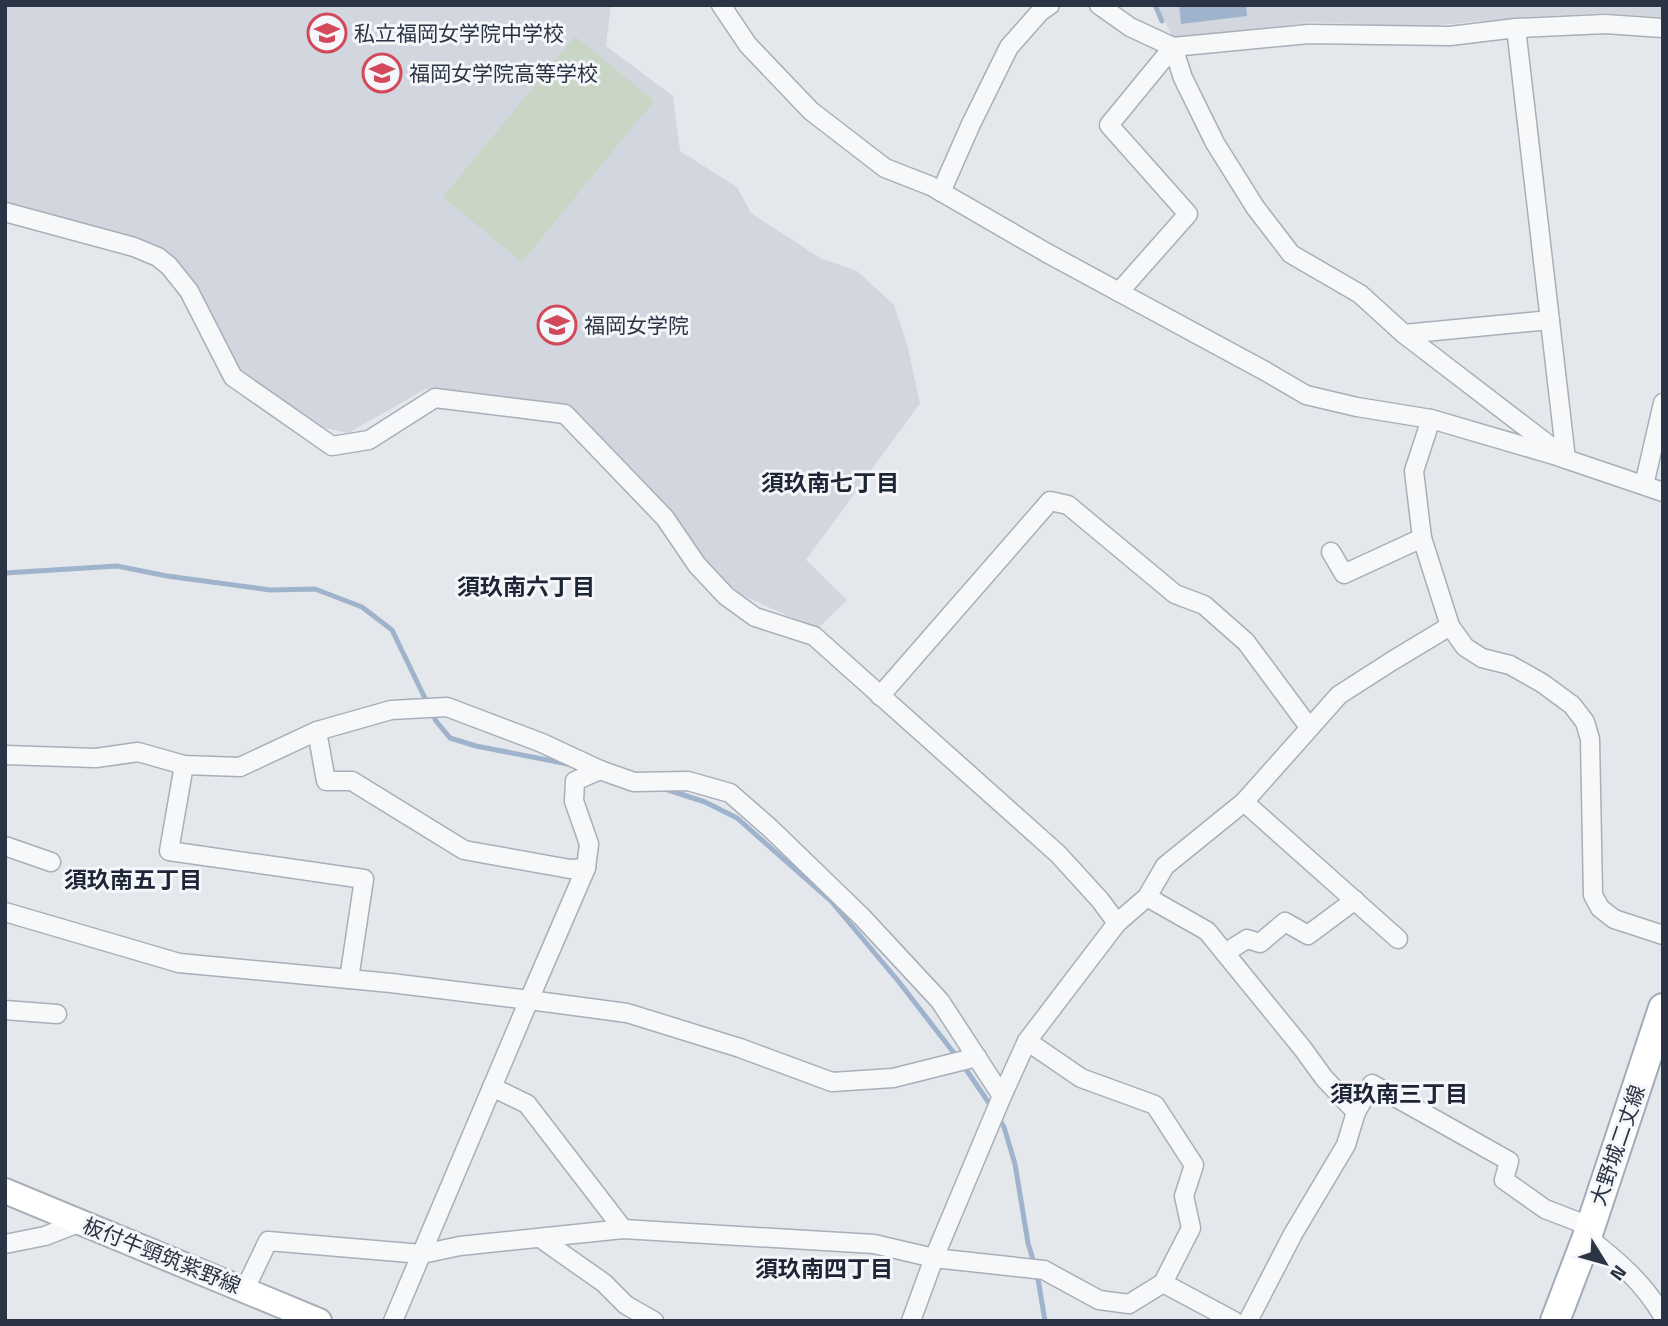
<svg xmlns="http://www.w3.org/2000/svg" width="1668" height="1326" font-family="'Titillium Web','Noto Sans JP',sans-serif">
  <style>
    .built { fill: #d2d6de }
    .green { fill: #c9d6c5 }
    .water { fill: #9fb4cc }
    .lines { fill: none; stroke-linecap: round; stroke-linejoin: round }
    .stream { stroke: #9fb4cc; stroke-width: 5 }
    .minor-casing { stroke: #a9aeb7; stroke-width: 21 }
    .secondary-casing { stroke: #a9aeb7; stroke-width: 28 }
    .primary-casing { stroke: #a3abb8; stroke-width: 32 }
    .minor { stroke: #f7f8fa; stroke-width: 18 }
    .secondary { stroke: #fff; stroke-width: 24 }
    .primary { stroke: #fff; stroke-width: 28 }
    .labels { text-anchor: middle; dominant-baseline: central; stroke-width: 6; stroke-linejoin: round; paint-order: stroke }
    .poi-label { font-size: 21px; fill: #2b3445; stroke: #f4f6f9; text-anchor: start }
    .street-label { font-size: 21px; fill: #2b3445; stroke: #f4f6f9 }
    .neighbourhood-label { font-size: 23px; font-weight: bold; fill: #1d2536; stroke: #f4f6f9 }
  </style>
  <rect width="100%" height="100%" fill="#e4e7ec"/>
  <!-- built -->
  <g class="built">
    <polygon points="5,5 611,5 606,46 673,96 680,151 737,187 751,213 820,258 857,271 894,305 907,344 920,403 806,560 847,600 817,629 742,595 704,564 566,408 426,389 348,433 312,425 241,371 178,266 150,243 5,205"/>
    <polygon points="1157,5 1663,5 1663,17 1603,13 1526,17 1417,27 1313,22 1174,40"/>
  </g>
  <!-- green -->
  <polygon class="green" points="575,36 654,101 522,262 443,197"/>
  <!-- water -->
  <polygon class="water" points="1179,5 1246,5 1247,16 1181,24"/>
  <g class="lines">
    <!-- stream -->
    <g class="stream">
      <polyline points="1155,5 1162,21"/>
      <polyline points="5,573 117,566 167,576 270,590 315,589 362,607 392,630 436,721 450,738 476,746 568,764"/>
      <polyline points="662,788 705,802 737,818 831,901 899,982 957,1057"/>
      <polyline points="963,1065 993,1109"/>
      <polyline points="998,1117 1004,1127 1015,1164 1028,1243 1037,1273 1045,1321"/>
    </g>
    <defs>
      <g id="minor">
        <polyline points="721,5 748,45 811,111 885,168 931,186 1047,253 1265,371 1306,395 1357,407 1431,419 1554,455 1663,492"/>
        <polyline points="1099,5 1130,27 1173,47 1309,34 1450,36 1516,28 1605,24 1663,28"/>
        <polyline points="1516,28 1566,459"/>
        <polyline points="1173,47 1183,78 1215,143 1255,207 1291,254 1360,294 1404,334 1558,452"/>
        <polyline points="941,192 971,124 1009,47 1040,12 1050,5"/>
        <polyline points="5,212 134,247 158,257 169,266 189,291 233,377 332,446 369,440 435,398 565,414 665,518 697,565 726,596 755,617 814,636 1058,854 1100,900 1117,923"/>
        <polyline points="1119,292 1188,214 1109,125 1173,47"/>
        <polyline points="1404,334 1550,320"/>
        <polyline points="1644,485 1663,403"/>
        <polyline points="1422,538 1414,471 1431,419"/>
        <polyline points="1331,552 1344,574 1422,538 1450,626"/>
        <polyline points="880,696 1050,501 1068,505 1175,594 1204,605 1246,642 1309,727"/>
        <polyline points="317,731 326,781 352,781 464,850 570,869 586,868"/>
        <polyline points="5,755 96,758 138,752 184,765 240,767 317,731 391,710 447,707 542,743 600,770 634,782 688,781 730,793 770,828 862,917 940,1001 1002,1096"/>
        <polyline points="184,765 169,851 364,879 349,979"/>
        <polyline points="1244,802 1398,939"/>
        <polyline points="5,846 51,862"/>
        <polyline points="1147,897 1207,931 1303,1049 1324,1078 1356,1112"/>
        <polyline points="5,912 179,963 391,983 529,1000 586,868 589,844 574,801 575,781 600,770"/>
        <polyline points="1225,953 1247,939 1260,943 1285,922 1308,935 1355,900"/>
        <polyline points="5,1010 57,1014"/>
        <polyline points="1027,1041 1081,1078 1155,1105 1194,1165 1184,1196 1191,1228 1163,1283 1234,1321"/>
        <polyline points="492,1087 527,1104 623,1229"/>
        <path d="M 1587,1237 C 1617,1260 1643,1282 1663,1316"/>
        <polyline points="540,1238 604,1283 626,1305 654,1321"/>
        <polyline points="5,1244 45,1236 81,1222"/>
        <polyline points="245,1289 268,1241 422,1254 460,1246 623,1229 874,1244 934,1258 1044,1270 1099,1300 1129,1304 1163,1283"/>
        <polyline points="393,1321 529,1000 627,1013 740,1048 832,1082 893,1078 977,1057"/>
        <polyline points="911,1321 934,1258 1002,1096 1027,1041 1117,923 1147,897 1165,866 1244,802 1339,695 1392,661 1450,626 1465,647 1482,658 1510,665 1542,683 1572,705 1585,722 1590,739 1593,895 1600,908 1614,919 1663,935"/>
        <polyline points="1248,1321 1293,1234 1346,1145 1356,1112 1372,1084 1509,1161 1504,1180 1545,1209 1589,1226"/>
      </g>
      <polyline id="secondary" points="5,1191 319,1321"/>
      <polyline id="primary" points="1555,1321 1587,1237 1663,1008"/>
    </defs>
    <!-- minor casing -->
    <use href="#minor" class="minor-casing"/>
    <!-- secondary casing -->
    <use href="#secondary" class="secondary-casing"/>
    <!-- primary casing -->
    <use href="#primary" class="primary-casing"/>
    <!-- minor -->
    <use href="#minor" class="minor"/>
    <!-- secondary -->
    <use href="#secondary" class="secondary"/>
    <!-- primary -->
    <use href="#primary" class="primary"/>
  </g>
  <!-- icons -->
  <defs>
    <symbol id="school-ring" viewBox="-11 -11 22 22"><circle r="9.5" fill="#f4f6f9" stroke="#d1495b" stroke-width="1.5"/><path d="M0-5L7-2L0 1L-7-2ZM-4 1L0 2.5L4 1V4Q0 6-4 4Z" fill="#d1495b"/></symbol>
  </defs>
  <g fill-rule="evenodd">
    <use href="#school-ring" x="305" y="11" width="44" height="44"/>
    <use href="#school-ring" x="360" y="51" width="44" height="44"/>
    <use href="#school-ring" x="535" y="303" width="44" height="44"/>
  </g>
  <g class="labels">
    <!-- poi labels -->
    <g class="poi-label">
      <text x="354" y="33">私立福岡女学院中学校</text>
      <text x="409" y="73">福岡女学院高等学校</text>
      <text x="584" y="325">福岡女学院</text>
    </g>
    <!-- street labels -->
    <g class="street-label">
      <text transform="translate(1617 1145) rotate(-71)">大野城二丈線</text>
      <text transform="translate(162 1255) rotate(22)">板付牛頸筑紫野線</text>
    </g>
    <!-- neighbourhood labels -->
    <g class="neighbourhood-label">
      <text x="830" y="482">須玖南七丁目</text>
      <text x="526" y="586">須玖南六丁目</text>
      <text x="133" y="879">須玖南五丁目</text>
      <text x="1399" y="1093">須玖南三丁目</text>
      <text x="824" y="1268">須玖南四丁目</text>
    </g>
  </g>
  <!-- border -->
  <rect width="1668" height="1326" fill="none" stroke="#2b3445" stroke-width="14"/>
  <!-- north arrow -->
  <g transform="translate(1605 1263) rotate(127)" stroke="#f4f6f9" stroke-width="5" paint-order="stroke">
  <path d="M0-5L12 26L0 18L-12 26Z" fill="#2b3445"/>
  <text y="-10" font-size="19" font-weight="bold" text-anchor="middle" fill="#2b3445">N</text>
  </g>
</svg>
